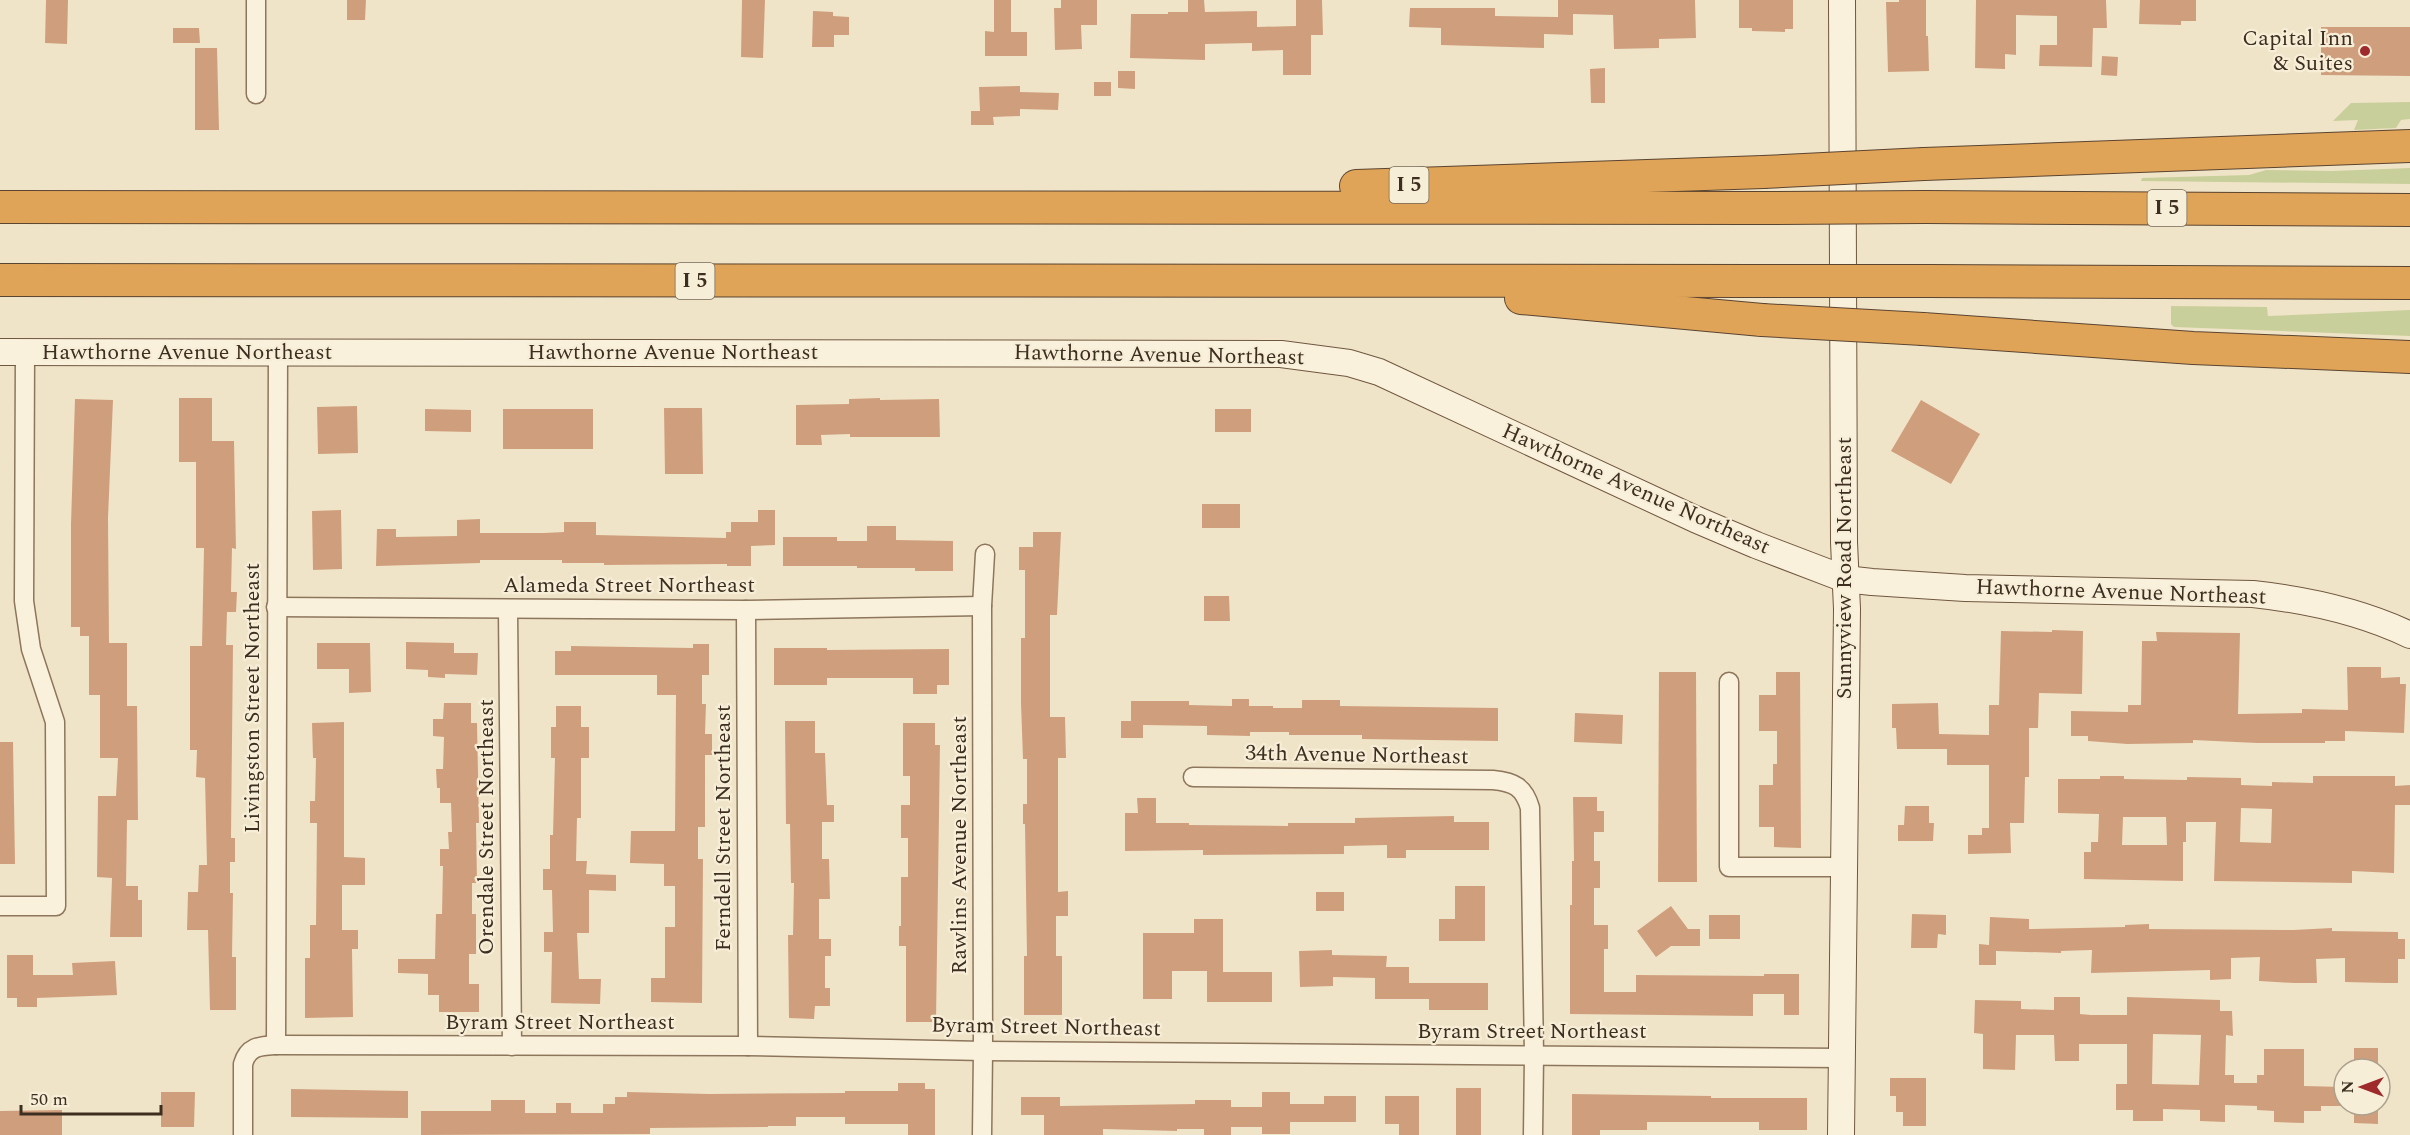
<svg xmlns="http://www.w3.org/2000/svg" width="2410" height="1135" viewBox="0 0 2410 1135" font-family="Spectral,serif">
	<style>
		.green { fill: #c9cf9b }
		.building { fill: #cf9f7d; fill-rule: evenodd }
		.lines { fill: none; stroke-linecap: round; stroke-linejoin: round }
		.minor-casing { stroke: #8d765c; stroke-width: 21 }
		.secondary-casing { stroke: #6f573f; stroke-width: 28 }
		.motorway-casing { stroke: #5b4430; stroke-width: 34 }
		.minor { stroke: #faf1dc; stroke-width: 18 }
		.secondary { stroke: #faf1dc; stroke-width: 26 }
		.motorway { stroke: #e0a458; stroke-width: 32 }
		.motorway-bridge-casing { stroke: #5b4430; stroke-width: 34; stroke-linecap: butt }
		.motorway-bridge { stroke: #e0a458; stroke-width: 32 }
		.poi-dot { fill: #9e2a2b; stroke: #f7eed8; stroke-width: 2 }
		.labels { text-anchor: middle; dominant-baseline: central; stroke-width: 4.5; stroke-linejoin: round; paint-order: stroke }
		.shield { fill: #f7eed8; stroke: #756857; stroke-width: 1.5 }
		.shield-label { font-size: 21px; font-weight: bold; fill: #3d2e20 }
		.poi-label { font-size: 22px; fill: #3d2e20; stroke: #f7eed8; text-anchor: end }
		.street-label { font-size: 22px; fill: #3d2e20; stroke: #f7eed8 }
	</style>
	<rect width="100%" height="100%" fill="#f0e4c8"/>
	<g class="green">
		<path d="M2410,102V119L2401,120L2396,128L2354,130L2358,120L2333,121L2351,103Z"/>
		<path d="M2410,168V184L2141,181L2142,178L2249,175L2266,170L2332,171Z"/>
		<path d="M2171,306L2267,307L2268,316L2410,310V336L2174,327L2171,324Z"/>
	</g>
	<g class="building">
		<path d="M46,0H68L67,44L45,43Z"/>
		<path d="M347,0H366L365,20H347Z"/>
		<path d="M742,0H765L763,58L741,57Z"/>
		<path d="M994,0H1011V32H1027V56H985V31L994,32Z"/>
		<path d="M1061,0H1097V25H1081L1082,49L1055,50L1054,8H1061Z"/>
		<path d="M1188,0H1204L1205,12L1257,11V27L1296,26V0H1322L1323,35H1311V75H1283V50L1252,51V43L1205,44V60L1130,58L1131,14H1168V12H1188Z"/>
		<path d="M1558,0H1695L1696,38L1659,39V48L1614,49L1613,15L1573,14V35L1544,34V48L1441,45V28L1409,27L1410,8H1495V16L1558,17Z"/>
		<path d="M1739,0H1793V29H1785V32L1752,31V28H1739Z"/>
		<path d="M1899,0H1926V36H1928L1929,71L1888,72L1886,2H1899Z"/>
		<path d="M1976,0H2106L2107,28H2093L2092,67L2039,66L2040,45H2057V16L2016,15V55L2005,54V69L1975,68Z"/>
		<path d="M2140,0H2196V21H2181V25L2139,24Z"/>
		<path d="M813,11L833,12V16L849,17V35H834V47H812Z"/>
		<path d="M2321,27H2410V76L2321,75Z"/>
		<path d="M173,28H199L200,43H173Z"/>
		<path d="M195,48H217L219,130H195Z"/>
		<path d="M2102,56L2118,57L2117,76L2101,75Z"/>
		<path d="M1605,68V103H1591L1590,69Z"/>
		<path d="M1118,71H1135V89L1118,88Z"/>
		<rect x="1094" y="82" width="17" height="14"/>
		<path d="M1020,86V92L1059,93L1058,110L1020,109V116L993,117L994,125H971V111H980L979,87Z"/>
		<path d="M179,398H212V441H234L236,549L232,548L231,592H237L236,612H227L226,645H233L231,838H235V862H230V893H233L232,957H236V1010H210L208,930H187L188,892H198L199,865H207L205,778L196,777L197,750H190V646H202L204,548H196V462H179Z"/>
		<path d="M880,398V400L939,399L940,437H850V434L821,435L822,445H796V405L849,404V399Z"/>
		<path d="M75,399L113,400L108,518L109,643H127V706H137L138,820H127L126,886H138V900H142V937H110L112,878L97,877L98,796H116L118,758H100V695H89V636H80V627H71V524Z"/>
		<path d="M1921,400L1980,434L1951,484L1891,451Z"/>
		<path d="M357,406L358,453L318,454L317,407Z"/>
		<path d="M664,408H702L703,474H665Z"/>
		<path d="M425,409L471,410V432L425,431Z"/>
		<rect x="503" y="409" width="90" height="40"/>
		<rect x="1215" y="409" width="36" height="23"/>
		<rect x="1202" y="504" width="38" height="24"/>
		<path d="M341,510L342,569L313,570L312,511Z"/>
		<path d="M758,510H775V545L751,546V566H727V564L604,565V563H562V560H480V563L376,566L377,529H396V537L457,536V520L480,519V533H544L564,532V522H596V535L726,538V532H731V522H758Z"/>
		<path d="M867,526H896V540L953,541V571H915V568H857V566H783V537H837V541H867Z"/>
		<path d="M1033,532H1061L1057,615H1050V717H1065L1066,758H1058V892L1068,891V916H1056V956H1062V1015H1024V956H1027L1025,824H1023V804H1027V759H1023L1021,703V638H1025V570H1019V547H1033Z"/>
		<path d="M1204,596H1229L1230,621H1204Z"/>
		<path d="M2052,630L2083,631L2082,694L2039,693L2038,728H2029V777H2025L2024,823H2010L2011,853L1968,854V835H1982V828H1989V765H1947V749H1897L1896,728H1892V704L1938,703L1939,734L1989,735V705H1999L2001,631L2052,632Z"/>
		<path d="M2156,632L2240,633L2238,714L2302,713V709L2348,710L2347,667H2381V678L2400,677V684H2406L2404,733L2345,731V741H2325V743H2257L2193,740V743L2127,744L2088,741V736H2071V711L2128,712V705H2141L2142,641H2157Z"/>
		<path d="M406,642L454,643V653H478L477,675L445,674V678L428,677V670L406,669Z"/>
		<path d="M317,643H370L371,692L349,693V669H317Z"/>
		<path d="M693,644H709V675H702V704H706L705,734H712V755H705V827H698V859H703L702,1003L651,1002V978H665V927H675V886H664V864L630,863L631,831H675L676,695H657V675H555V651H571V646L693,648Z"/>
		<path d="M774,648H827V650L949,649V685H937V694H913V678H827V685H774Z"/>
		<path d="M1659,672H1696L1697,882H1658Z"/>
		<path d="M1776,672H1800L1801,848L1774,847V827H1759V785H1773V764H1777V731H1759V695H1776Z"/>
		<path d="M1232,699H1249V706H1273V708H1302V700H1340V706L1498,708V741L1362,739V735H1289V732H1250V736L1207,735V726L1143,725V738H1121V721H1131V701H1189V705L1232,706Z"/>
		<path d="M444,703H471V723H477L479,823H476L477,883H472V914H476V954H469V984H479V1012H439V995H428V974L398,973V959H435L436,914H442L443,866H440V849H449L448,832H452L451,803H440V788H437L436,769H443L444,737L433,736V719H443Z"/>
		<path d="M556,706H581V727H589V758H581V818H577L576,861H587L586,874L616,875V891L589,890V933H577L579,979H601L600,1004L551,1003L552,952H544V932H553L552,890H543V869H550V835H553L555,758H551V727H556Z"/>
		<path d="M1575,713L1623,715L1622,744L1574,742Z"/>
		<path d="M785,721H815V753H825L827,805H834V822H822V859H829L830,899H819V939H831V956H825V988H830V1006H815L814,1019L789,1018L788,935H793L794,883H791L790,824H786Z"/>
		<path d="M344,722V857L365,858V885H342V930H358V949H352L353,1017L305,1018V958H310V925H316L317,823H310V801H315L316,758H313L312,723Z"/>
		<path d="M903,723H935V745H940L936,1022H906V946H899V926H901V877H908V838H901V805H910V776H903Z"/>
		<path d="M0,742H13L15,864H0Z"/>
		<path d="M2100,776H2124V779L2187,780V777L2241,778V785L2272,786V782L2313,783V776H2395V786L2410,785V805H2395L2394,873L2352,871V883L2214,881L2216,822H2186V842H2183V881L2084,879V852H2091V842H2098L2099,814L2058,813V779H2100ZM2241,808L2272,809L2271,843L2240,842ZM2123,817H2166L2167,845H2122Z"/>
		<path d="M1573,797H1597V811H1604V832H1594V861H1600V888H1594V925H1608V949H1604V992H1636V975L1764,976V974H1799V1015H1784V994H1753V1016L1570,1014V905H1572V861H1574Z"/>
		<path d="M1137,798H1156V823H1189V825L1288,826V823H1355V818L1454,816V822H1489V850H1406V858H1387V845L1344,846V854L1203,855V850L1125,851V813H1138Z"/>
		<path d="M1905,806H1929V823H1934L1933,841H1898V825H1904Z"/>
		<path d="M1455,886H1485V941H1439V919H1455Z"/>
		<rect x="1316" y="892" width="28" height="19"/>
		<path d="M1671,906L1688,929H1700V946H1671L1656,957L1637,931Z"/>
		<path d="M1912,914L1946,915V935L1938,934L1937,948H1911Z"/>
		<rect x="1709" y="915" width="31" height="24"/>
		<path d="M1990,917L2029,919V929L2125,927V925L2149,924V929L2293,930L2332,928V931L2398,932V939H2405V959H2398V983H2386L2345,982V958L2316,959L2317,983H2294L2259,981L2260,957L2231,958V979L2210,980V970L2091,973L2092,950L2061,951V953L1996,951V965H1979V944L1989,945Z"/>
		<path d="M1194,919H1223V972H1272V1002H1207V971H1172V999H1143V933H1194Z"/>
		<path d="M1332,950V955L1387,956L1386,967H1409V983H1488V1010H1429V999H1375V978L1333,977V986L1300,987L1299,951Z"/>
		<path d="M7,955H33V975H73L72,963L115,961L117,995L37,998V1007H17V998H7Z"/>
		<path d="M2054,997H2080V1014L2091,1015H2127V997L2220,1000V1011H2232L2233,1036L2226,1035L2225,1075H2234V1083H2257V1075H2264V1049H2304V1086L2344,1087V1106H2321V1111H2304V1123L2274,1122V1111L2257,1110V1106L2225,1105V1122L2200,1121V1110L2163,1109V1121H2133V1110H2116V1084H2127V1044H2079V1061H2055L2054,1035H2016L2015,1070L1983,1069V1034L1974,1033L1975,1000L2021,1001V1009L2054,1010ZM2153,1034L2201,1035L2199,1085L2152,1084Z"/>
		<rect x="2354" y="1048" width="24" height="21"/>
		<path d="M1890,1078H1926V1126H1903V1112H1896V1096H1890Z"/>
		<path d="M898,1083H925V1089H935V1135H908V1124H845V1117H796V1126H768V1127L650,1128V1134L421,1135V1111H491V1100H525V1113H556V1103H571V1113H603V1104H615V1097H627V1092L709,1094L845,1093V1091H898Z"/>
		<rect x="1456" y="1088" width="25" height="47"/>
		<path d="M291,1089L408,1091V1118L291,1117Z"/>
		<path d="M161,1092H195L194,1127H161Z"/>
		<path d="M1262,1092H1290V1104H1324V1096H1356V1122H1290V1134H1262V1127H1231V1135H1204V1129H1177V1131L1103,1129V1135H1044V1115H1021V1097H1060V1106L1195,1104V1100H1231V1107H1262Z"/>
		<path d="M1572,1094L1711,1096V1098H1807V1130H1759V1122H1647V1130H1600V1135H1572Z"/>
		<path d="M1385,1096H1419V1135H1399V1124H1385Z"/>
		<path d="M2354,1105H2378V1124L2354,1123Z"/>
		<path d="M62,1110V1135H0V1111Z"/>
	</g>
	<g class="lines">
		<g class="minor-casing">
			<g id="minor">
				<path d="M256,0V94"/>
				<path d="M276,607L746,610L982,606"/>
				<path d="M508,609L512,1046"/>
				<path d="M746,610L748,1046"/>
				<path d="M1729,682V867H1842"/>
				<path d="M1193,777L1493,780C1514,782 1524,787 1530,808L1534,1055L1533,1135"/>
				<path d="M0,906H56L55,722L31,649L24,601L25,352"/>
				<path d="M276,1045L278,352"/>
				<path d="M243,1135V1064C248,1046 260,1046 276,1045L748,1046L983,1051L1841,1058"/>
				<path d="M982,1135L983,1051L982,606L985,554"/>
			</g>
		</g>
		<g class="secondary-casing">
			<g id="secondary">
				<path d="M0,352L1281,354L1349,363L1379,372L1695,519L1756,545L1845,579L1872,582L1965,588L2253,594C2308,600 2360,611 2410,635"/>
				<path d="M1841,1135L1847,609L1844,542L1842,0"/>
			</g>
		</g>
		<g class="motorway-casing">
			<g id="motorway">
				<path d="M1924,164L2410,146"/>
				<path d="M1356,186L1763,172"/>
				<path d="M0,207L1764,208"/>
				<path d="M1925,207L2410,210"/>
				<path d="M0,280L1764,281"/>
				<path d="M1927,281L2410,283"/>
				<path d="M1521,298L1762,320"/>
				<path d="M1923,329L2193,348L2410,357"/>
			</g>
		</g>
		<use href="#minor" class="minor"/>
		<use href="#secondary" class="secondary"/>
		<use href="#motorway" class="motorway"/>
		<g class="motorway-bridge-casing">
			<g id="motorway-bridge">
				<path d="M1763,172L1924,164"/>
				<path d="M1764,208L1925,207"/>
				<path d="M1764,281H1927"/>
				<path d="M1762,320L1923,329"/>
			</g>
		</g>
		<use href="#motorway-bridge" class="motorway-bridge"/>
	</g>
	<circle class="poi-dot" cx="2365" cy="51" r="6"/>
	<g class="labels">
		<g class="shield">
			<rect x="1389.5" y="167" width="39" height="36" rx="4.5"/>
			<rect x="2147.5" y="190" width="39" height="36" rx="4.5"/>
			<rect x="675.5" y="263" width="39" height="36" rx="4.5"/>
		</g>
		<g class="shield-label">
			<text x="1409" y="185">I 5</text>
			<text x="2167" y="208">I 5</text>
			<text x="695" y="281">I 5</text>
		</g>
		<g class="poi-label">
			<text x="2353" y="38">Capital Inn<tspan x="2353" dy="25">&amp; Suites</tspan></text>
		</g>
		<g class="street-label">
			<text x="187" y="352">Hawthorne Avenue Northeast</text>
			<text x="673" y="352">Hawthorne Avenue Northeast</text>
			<text transform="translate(1159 355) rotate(1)">Hawthorne Avenue Northeast</text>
			<text transform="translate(1636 489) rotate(24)">Hawthorne Avenue Northeast</text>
			<text transform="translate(1844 568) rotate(-90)">Sunnyview Road Northeast</text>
			<text x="629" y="585">Alameda Street Northeast</text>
			<text transform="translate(2121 592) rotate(2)">Hawthorne Avenue Northeast</text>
			<text transform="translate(252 698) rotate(-90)">Livingston Street Northeast</text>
			<text transform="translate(1357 755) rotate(1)">34th Avenue Northeast</text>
			<text transform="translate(486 827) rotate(-90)">Orendale Street Northeast</text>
			<text transform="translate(723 828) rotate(-90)">Ferndell Street Northeast</text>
			<text transform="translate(959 845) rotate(-90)">Rawlins Avenue Northeast</text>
			<text x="560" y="1022">Byram Street Northeast</text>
			<text transform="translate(1046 1027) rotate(1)">Byram Street Northeast</text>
			<text x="1532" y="1031">Byram Street Northeast</text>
		</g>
	</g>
	<g transform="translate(2362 1087) rotate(270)"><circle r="28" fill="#f7eed8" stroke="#ada18e" stroke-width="1.5"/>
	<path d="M0-4.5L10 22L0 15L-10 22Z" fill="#9e2a2b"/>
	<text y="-9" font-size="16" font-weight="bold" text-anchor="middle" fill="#3d2e20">N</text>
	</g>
	<path d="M21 1105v9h140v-9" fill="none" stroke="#3d2e20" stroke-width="3"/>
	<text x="30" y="1105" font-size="18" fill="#3d2e20" stroke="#f7eed8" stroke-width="4.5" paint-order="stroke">50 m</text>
</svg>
